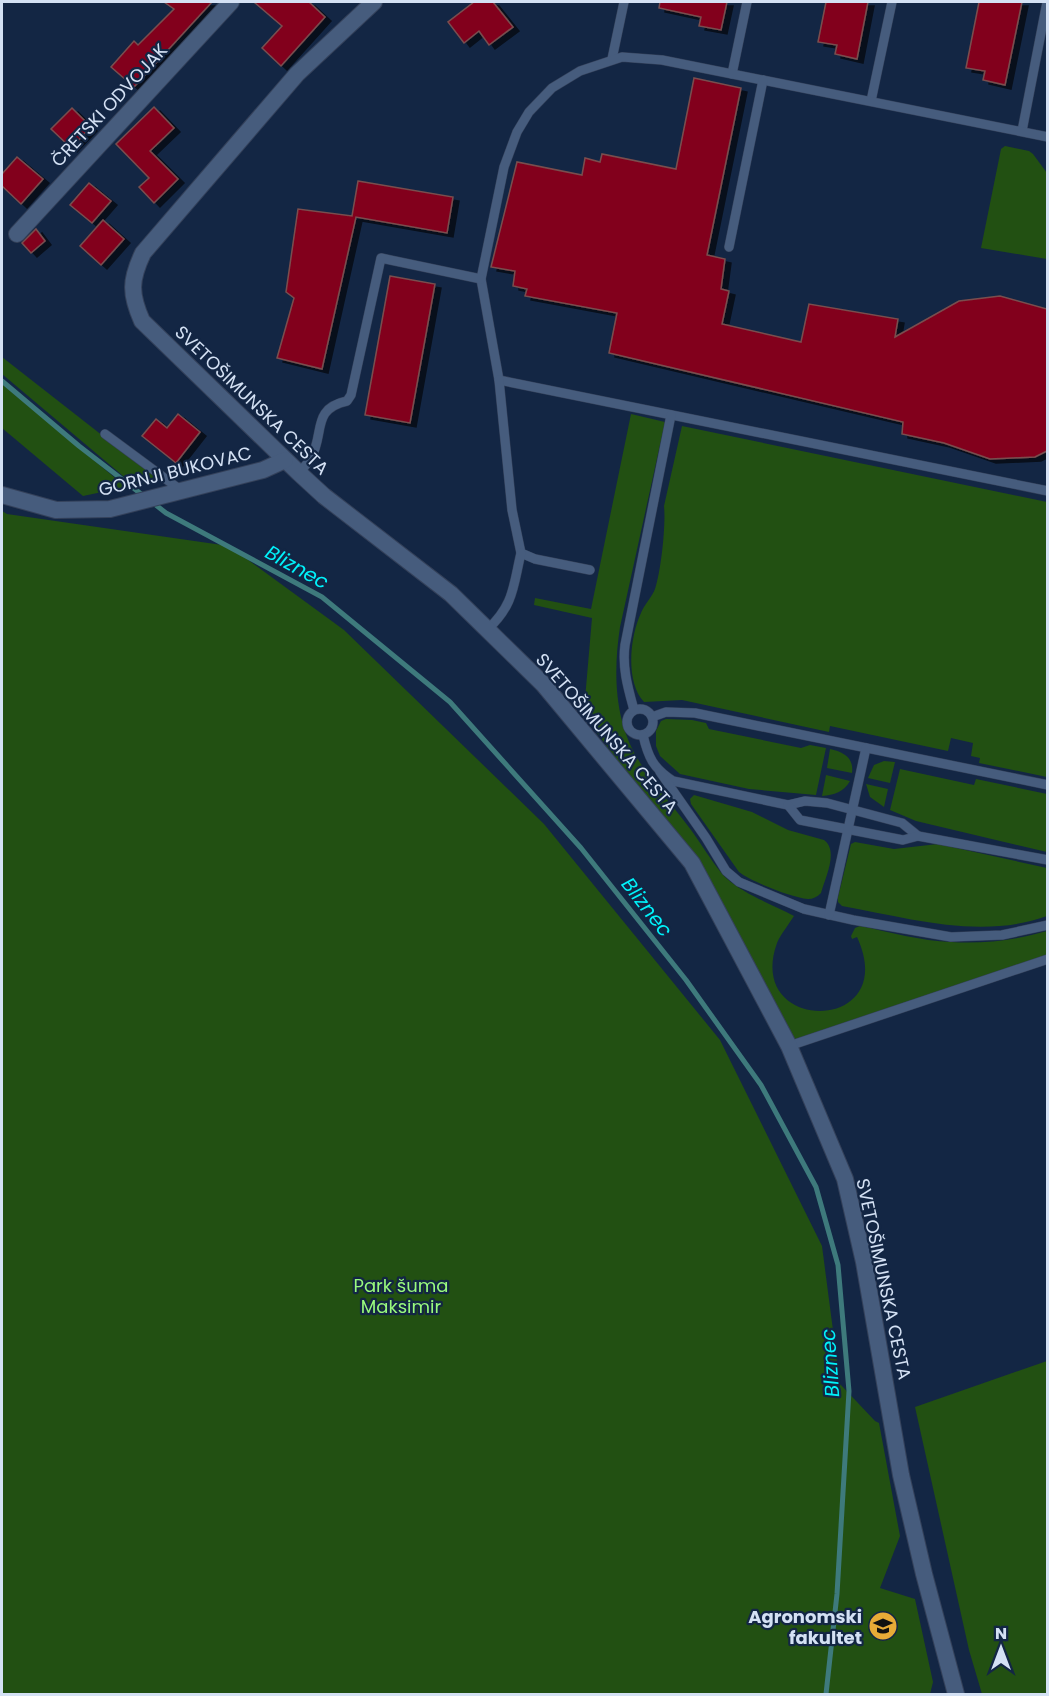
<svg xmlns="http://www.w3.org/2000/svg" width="1049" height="1696" viewBox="0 0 1049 1696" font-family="Poppins,sans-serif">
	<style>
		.green { fill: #225012 }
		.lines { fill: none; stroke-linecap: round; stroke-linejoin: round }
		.stream { stroke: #3e7a7c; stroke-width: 5 }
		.building { fill: #82001f; stroke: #7a4e4e; stroke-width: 1.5; filter: url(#shadow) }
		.service-casing { stroke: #34415a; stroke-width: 10 }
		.minor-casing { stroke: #34415a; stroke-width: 18 }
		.tertiary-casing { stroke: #34415a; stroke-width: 18 }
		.service { stroke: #465c7d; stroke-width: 9 }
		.minor { stroke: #465c7d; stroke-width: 16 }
		.tertiary { stroke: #465c7d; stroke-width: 16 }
		.labels { text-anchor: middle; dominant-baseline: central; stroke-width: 4.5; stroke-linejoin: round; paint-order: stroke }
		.street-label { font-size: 18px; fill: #d4e1f4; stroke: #132644 }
		.park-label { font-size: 18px; fill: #99fa7d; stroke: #132644 }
		.poi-label { font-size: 18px; font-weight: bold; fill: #d4e1f4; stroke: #132644; text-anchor: end }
		.water-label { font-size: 20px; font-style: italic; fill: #00f2fa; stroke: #132644 }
	</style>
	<defs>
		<filter id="shadow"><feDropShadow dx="6" dy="4" stdDeviation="0" flood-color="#0009"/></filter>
	</defs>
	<rect width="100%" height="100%" fill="#132644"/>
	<g class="green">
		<path d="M1005,146L1029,151L1033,154L1047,173V259L981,248L1001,149Z"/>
		<path d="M2,357L158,479L135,486L2,374Z"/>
		<path d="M2,384L126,487L83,496L2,428Z"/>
		<path d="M631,414L665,422L620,627C613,673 614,724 641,764C655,786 673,806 688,826C699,840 715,867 726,878C745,895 772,904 794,916C789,924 781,934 777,943C744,1035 902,1034 857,937L852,939L851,936L855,928L860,926C890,932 921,941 951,942C984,944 1016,940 1047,931V955L797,1041L793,1040L665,824L588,721L585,699L592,618L534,605L535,598L591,609Z"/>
		<path d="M682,426L1047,502V777L979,763L980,758L971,756L973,743L951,738L948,751L830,726L829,732L682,700L644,702C625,682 630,636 641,613C644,605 652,597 655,589C661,571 666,525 664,506Z"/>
		<path d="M2,511L7,514L229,546L344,630L544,824L720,1040L822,1246L840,1384L875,1421L879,1423L900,1536L880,1588L915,1599L933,1682L930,1694H2Z"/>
		<path d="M666,719L692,720L706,723L709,729L801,748L810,745L826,748L816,795L749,789L680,774L660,756L656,746V731L661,721Z"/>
		<path d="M830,749C844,752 854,758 852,773L827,768Z"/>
		<path d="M884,761L895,762L890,783L868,778L874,765Z"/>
		<path d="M900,769L974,785L976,779L1047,794V852L916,821L890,810Z"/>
		<path d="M826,775L850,781C844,792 834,795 822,796Z"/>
		<path d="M866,784L888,789L884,807L870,797Z"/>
		<path d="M694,795L752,812L788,830L824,840C839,851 825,878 821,893C817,897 813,899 808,899C791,897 752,882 739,872L691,804L690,799Z"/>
		<path d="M855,842L894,849L938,844L1047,868V916C981,940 909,918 842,906L838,902V897L851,844Z"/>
		<path d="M1047,1361V1694H982L969,1650L915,1407Z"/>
	</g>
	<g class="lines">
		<g class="stream">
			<path d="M2,381L79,446L145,497"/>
			<path d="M152,502L166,513L322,597L450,702L581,848L686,980L761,1085L816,1187L838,1265L849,1391L837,1594L826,1694"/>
		</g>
	</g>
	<g class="building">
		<path d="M164,2H212L134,87L111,67L134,41L138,45L174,9Z"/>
		<path d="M254,2H309L325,17L281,66L262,48L282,26Z"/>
		<path d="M474,2H493L513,27L489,45L479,31L464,43L448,22Z"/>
		<path d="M660,2H727L721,30L699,26L701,17L659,8Z"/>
		<path d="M826,2H868L857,59L835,54L837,45L818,42Z"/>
		<path d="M979,2H1022L1005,85L983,80L985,71L966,68Z"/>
		<path d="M694,78L741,88L707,255L725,259L721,289L729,291L722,324L801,342L809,304L898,319L895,337L959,301L1000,296L1047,309V451L1035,457L990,459L944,443L902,434L903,422L609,353L617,313L525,296L527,289L513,286L515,271L491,267L517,162L582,175L585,158L600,162L602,154L676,169Z"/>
		<path d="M154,107L174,128L150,151L178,179L154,203L139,187L149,178L116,144Z"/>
		<path d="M72,108L91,127L71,148L51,129Z"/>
		<path d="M17,157L43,179L21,204L2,186V174Z"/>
		<path d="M358,181L453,197L447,233L356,217L322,369L277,358L294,298L286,292L298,209L352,216Z"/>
		<path d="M89,183L111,201L92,223L70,205Z"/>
		<path d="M103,220L124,239L101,265L80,246Z"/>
		<path d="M36,229L45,241L31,253L22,243Z"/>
		<path d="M390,276L435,284L410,423L365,415Z"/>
		<path d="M178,414L200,432L176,463L142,436L156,419L167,428Z"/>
	</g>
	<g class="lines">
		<g class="service-casing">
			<g id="service">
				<path d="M612,59L624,2"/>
				<path d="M732,74L747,2"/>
				<path d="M871,101L892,2"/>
				<path d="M1022,131L1047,2"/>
				<path d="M1048,137L662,60L622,57L580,71L552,88L529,112L517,132L504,167L481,279L499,380L1048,491"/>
				<path d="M729,247L763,80"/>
				<path d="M499,380L512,510L521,553L535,559L590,570"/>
				<path d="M105,434L182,491"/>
				<path d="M299,473C303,468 308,463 311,458C325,433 311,409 347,401L351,395L381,258L481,279"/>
				<path d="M487,630C514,605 513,587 521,553"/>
				<circle cx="640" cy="722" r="13"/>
				<path d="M634,710C628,688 622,668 625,645L671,415"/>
				<path d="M652,717L666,712L695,713L1048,785"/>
				<path d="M643,735C648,757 653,768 673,781L788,805L805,801L827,803L902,823L918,836"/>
				<path d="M660,772L706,838L726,871L739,882L804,909L853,920L951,937L1002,935L1048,925"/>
				<path d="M788,805L800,820L903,840L918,836L1048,860"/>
				<path d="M829,915L866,748"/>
				<path d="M789,1046L1048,959"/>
			</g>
		</g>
		<g class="minor-casing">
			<path id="minor" d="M17,234L231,2"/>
		</g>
		<g class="tertiary-casing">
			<g id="tertiary">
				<path d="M374,2L297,74L143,253C130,280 130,294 142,321L299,473L324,496L451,594L543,684L692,863L789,1046L845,1179L864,1262L901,1475L924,1574L956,1694"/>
				<path d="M2,495L56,510L110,509L263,470L285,460"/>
			</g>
		</g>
		<use href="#service" class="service"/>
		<use href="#minor" class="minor"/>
		<use href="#tertiary" class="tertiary"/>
	</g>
	<defs>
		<g id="university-disc" transform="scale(1.5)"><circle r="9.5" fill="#e8ab37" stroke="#132644"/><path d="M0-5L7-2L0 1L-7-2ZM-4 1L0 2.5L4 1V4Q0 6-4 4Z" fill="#111"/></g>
	</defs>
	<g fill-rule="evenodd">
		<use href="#university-disc" x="883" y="1626"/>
	</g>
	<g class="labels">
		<g class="street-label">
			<text transform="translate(109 105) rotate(-47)">ČRETSKI ODVOJAK</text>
			<text transform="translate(252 400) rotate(44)">SVETOŠIMUNSKA CESTA</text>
			<text transform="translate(175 471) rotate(-14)">GORNJI BUKOVAC</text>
			<text transform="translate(607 733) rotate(49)">SVETOŠIMUNSKA CESTA</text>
			<text transform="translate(884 1279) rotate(78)">SVETOŠIMUNSKA CESTA</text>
		</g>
		<g class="park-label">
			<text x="401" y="1285">Park šuma<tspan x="401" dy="21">Maksimir</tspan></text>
		</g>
		<g class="poi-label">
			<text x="862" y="1616">Agronomski<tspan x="862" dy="21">fakultet</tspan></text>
		</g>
		<g class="water-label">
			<text transform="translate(297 567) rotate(29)">Bliznec</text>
			<text transform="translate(647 907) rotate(52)">Bliznec</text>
			<text transform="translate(830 1363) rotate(-94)">Bliznec</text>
		</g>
	</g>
	<rect width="1049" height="1696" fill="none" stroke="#d4e1f4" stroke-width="6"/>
	<g transform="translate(1001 1648)" stroke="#132644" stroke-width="4.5" paint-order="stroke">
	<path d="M0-4.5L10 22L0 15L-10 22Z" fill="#d4e1f4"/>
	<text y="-9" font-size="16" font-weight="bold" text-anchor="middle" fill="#d4e1f4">N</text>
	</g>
</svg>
